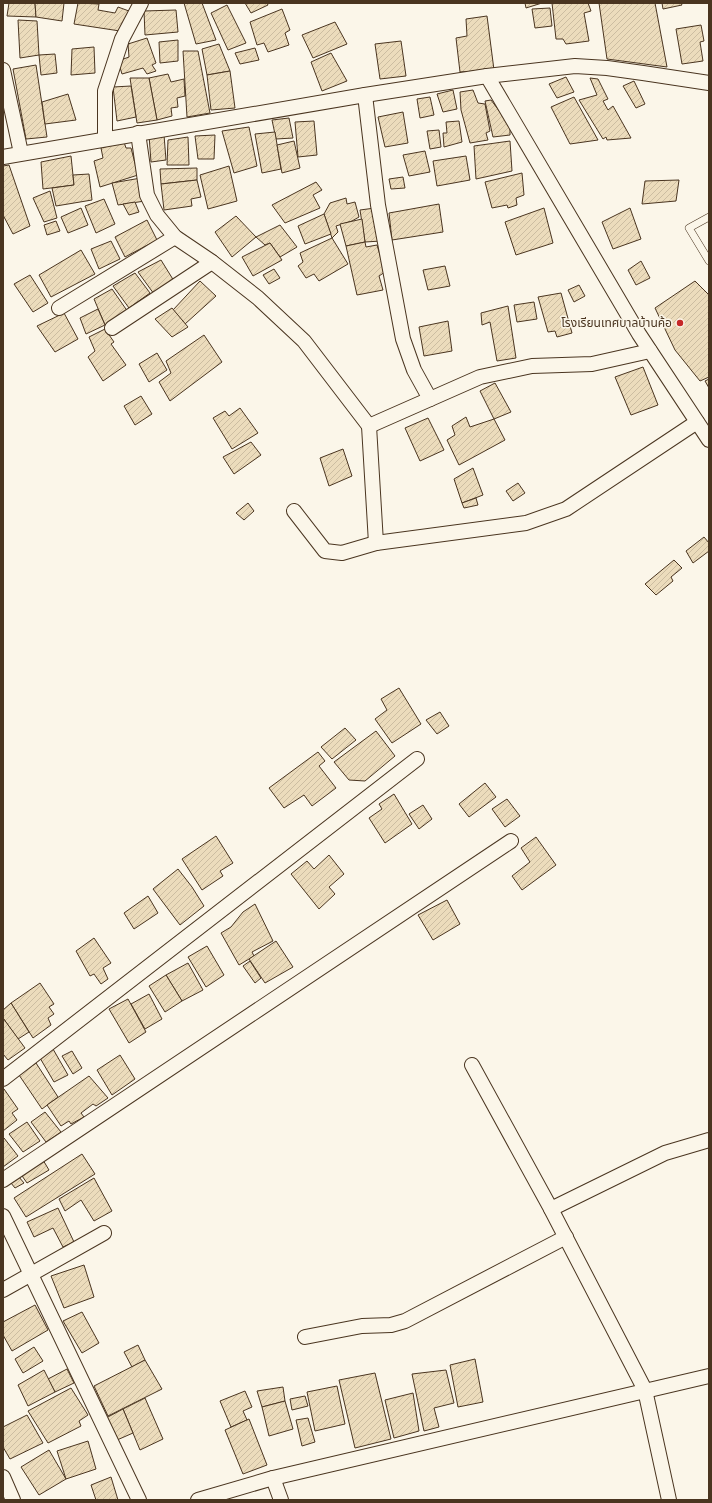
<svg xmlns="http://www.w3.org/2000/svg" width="712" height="1503" viewBox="0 0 712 1503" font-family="'Work Sans','Noto Sans Thai',sans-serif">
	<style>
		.building { fill: url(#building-hatch); stroke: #4a3520 }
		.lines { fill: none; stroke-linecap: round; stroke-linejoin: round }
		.service-casing { stroke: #4a3520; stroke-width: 8 }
		.minor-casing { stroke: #4a3520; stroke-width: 16 }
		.service { stroke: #fbf6e9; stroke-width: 7 }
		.minor { stroke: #fbf6e9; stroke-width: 14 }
		.poi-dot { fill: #c62828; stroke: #fbf6e9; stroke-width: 1.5 }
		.labels { text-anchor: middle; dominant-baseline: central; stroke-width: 3; stroke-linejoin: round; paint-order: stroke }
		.poi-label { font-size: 12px; fill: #4a3520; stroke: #fbf6e9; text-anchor: end }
	</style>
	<defs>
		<pattern id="building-hatch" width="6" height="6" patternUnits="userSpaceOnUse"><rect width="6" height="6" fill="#ecdcbc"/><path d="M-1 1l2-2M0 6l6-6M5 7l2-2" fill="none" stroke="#ccbda1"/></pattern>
	</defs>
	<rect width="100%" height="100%" fill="#fbf6e9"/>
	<g class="building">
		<path d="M9,3H35L36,17L7,16Z"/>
		<path d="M35,3H64L62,21L36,17Z"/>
		<path d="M78,3L99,4L98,10L115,13L118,7L129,11L120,31L74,24Z"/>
		<path d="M184,3H202L216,40L196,44Z"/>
		<path d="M245,3H267L268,5L251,13Z"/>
		<path d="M525,3H542L526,8Z"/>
		<path d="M552,3H588L591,11L584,13L589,41L566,44L563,39H556Z"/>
		<path d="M599,3H655L667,67L607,59Z"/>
		<path d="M662,3H681L682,5L663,9Z"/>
		<path d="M227,5L246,43L228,50L211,13Z"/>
		<path d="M550,8L552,26L535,28L532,9Z"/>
		<path d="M282,9L290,30L285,33L289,45L268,52L264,43L257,45L250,22Z"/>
		<path d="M176,10L178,32L145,35L144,11Z"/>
		<path d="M487,16L494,70L460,72L456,38L467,36L466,19Z"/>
		<path d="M18,20L37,21L39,55L20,58Z"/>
		<path d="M335,22L347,44L313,58L302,35Z"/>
		<path d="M701,25L704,41L700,42L703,61L682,64L676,29Z"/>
		<path d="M147,38L156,63L152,65L156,71L147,74L143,68L122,74L118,61L129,57L128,44Z"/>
		<path d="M178,40V61L160,63L159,42Z"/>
		<path d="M401,41L406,76L380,79L375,44Z"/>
		<path d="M219,44L230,71L207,75L202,49Z"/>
		<path d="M94,47L95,73L71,75L72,49Z"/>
		<path d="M255,48L259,60L240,64L235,53Z"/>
		<path d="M183,51H198L210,113L187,117Z"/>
		<path d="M331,53L347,81L322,91L311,62Z"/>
		<path d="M55,54L57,73L41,75L39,55Z"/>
		<path d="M36,65L47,137L26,139L13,69Z"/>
		<path d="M230,71L235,108L211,110L207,75Z"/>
		<path d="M168,74L171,82L184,79L185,96L177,98L178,107L171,108L172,116L157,120L149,78Z"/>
		<path d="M566,77L574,92L557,98L549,84Z"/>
		<path d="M130,78H149L157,120L137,123Z"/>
		<path d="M590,78L598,79L608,99L603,101L608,110L613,106L631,138L607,140L606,137L603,139L579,100L597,95Z"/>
		<path d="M634,81L645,104L636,108L623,86Z"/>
		<path d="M131,86L136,117L117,121L113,87Z"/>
		<path d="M453,90L457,109L443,112L437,94Z"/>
		<path d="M473,90L478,103L485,104L490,131L486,133L488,140L470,143L461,110L460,92Z"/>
		<path d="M68,94L76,120L45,124L42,102Z"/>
		<path d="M430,97L434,115L420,118L417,99Z"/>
		<path d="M574,97L598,140L570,144L551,107Z"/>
		<path d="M491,100L510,125V135L493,137L485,101Z"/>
		<path d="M403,112L408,143L385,147L378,117Z"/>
		<path d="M289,118L293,138L276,139L272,120Z"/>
		<path d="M314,121L317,155L298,157L295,122Z"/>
		<path d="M459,121L462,142L444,147L443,133H447L446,122Z"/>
		<path d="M249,127L257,166L234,173L222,131Z"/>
		<path d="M439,130L441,147L430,149L427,131Z"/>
		<path d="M275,132L281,169L262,173L255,134Z"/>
		<path d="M149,135H164L166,160L151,162Z"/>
		<path d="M215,135L214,159H198L195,136Z"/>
		<path d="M188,137L189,165H167L168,140Z"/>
		<path d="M294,141L300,168L282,173L277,145Z"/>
		<path d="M510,141L512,171L476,179L474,146Z"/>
		<path d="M124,142L126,148H131L138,175L100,187L94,161L103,158L101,148Z"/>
		<path d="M425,151L430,172L409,176L403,155Z"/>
		<path d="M71,156L74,185L43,189L41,162Z"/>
		<path d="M466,156L470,180L437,186L433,161Z"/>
		<path d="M9,165L30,226L13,234L3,215V166Z"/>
		<path d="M229,166L237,201L208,209L200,175Z"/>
		<path d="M197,168V180L161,184L160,169Z"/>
		<path d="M522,173L524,195L516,198L517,205L508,208L507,205L492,208L485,182Z"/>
		<path d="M89,174L92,200L56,206L52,188L74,185L73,175Z"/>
		<path d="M403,177L405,188L391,189L389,179Z"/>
		<path d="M141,178L145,201L118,205L112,183Z"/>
		<path d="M197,180L201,197L191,199L192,206L164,210L161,184Z"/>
		<path d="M679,180L676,201L642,204L645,181Z"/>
		<path d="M316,182L322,190L313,195L320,208L285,223L272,205Z"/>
		<path d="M50,191L57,218L44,222L33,198Z"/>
		<path d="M346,198L347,204L355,202L359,217L352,221L336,226L338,232L332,238L324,214L330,203Z"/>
		<path d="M104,199L115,224L96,233L85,206Z"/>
		<path d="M135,202L139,212L129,215L123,204Z"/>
		<path d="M439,204L443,232L392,240L389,213Z"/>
		<path d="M81,208L88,225L68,233L61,217Z"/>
		<path d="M375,208L381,241L365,242L360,210Z"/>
		<path d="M544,208L553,243L516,255L505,222Z"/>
		<path d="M630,208L641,239L613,249L602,222Z"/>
		<path d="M324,214L331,234L305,244L298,226Z"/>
		<path d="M236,216L256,237L232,257L215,232Z"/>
		<path d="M362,219L365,242L346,246L340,224Z"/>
		<path d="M147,220L157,240L125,257L115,237Z"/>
		<path d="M56,221L60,231L47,235L44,225Z"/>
		<path d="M280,225L297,247L280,257L270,243L265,245L256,237Z"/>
		<path d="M332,238L348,264L319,281L314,274L306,278L298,266L303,262L300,253Z"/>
		<path d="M111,241L120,259L99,269L91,249Z"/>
		<path d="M365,242L366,247L377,245L385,272L379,276L383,290L357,295L346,246Z"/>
		<path d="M270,243L282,260L253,276L242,257Z"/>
		<path d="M81,250L95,274L51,297L39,275Z"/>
		<path d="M161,260L174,281L154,294L138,272Z"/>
		<path d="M641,261L650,278L636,285L628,270Z"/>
		<path d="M445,266L450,286L428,290L423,270Z"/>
		<path d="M274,269L280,278L269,284L263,275Z"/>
		<path d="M135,273L150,293L129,308L113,286Z"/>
		<path d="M30,275L48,303L33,312L14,284Z"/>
		<path d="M200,281L216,296L185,324L173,310Z"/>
		<path d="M695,281L709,295V377L700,381L675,350L655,308Z"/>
		<path d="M579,285L585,296L574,302L568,290Z"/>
		<path d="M112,289L128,312L105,325L94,299Z"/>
		<path d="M561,293L572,333L557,337L555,331L548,332L538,297Z"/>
		<path d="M534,302L537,319L517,322L514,305Z"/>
		<path d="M508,306L516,358L497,361L490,322L482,325L481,313Z"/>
		<path d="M172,308L188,327L172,337L155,319Z"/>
		<path d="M98,309L105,325L86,334L80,318Z"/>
		<path d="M64,313L78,339L55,352L37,326Z"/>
		<path d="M448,321L452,351L424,356L419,327Z"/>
		<path d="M105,329L114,342L111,344L126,365L103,381L88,357L95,351L89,337Z"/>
		<path d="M204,335L222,362L170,401L159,382L171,373L166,361Z"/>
		<path d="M157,353L167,370L149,382L139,364Z"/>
		<path d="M643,367L658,405L631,415L615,377Z"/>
		<path d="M709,379V388L705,381Z"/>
		<path d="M495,383L511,412L494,419L480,391Z"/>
		<path d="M141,396L152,414L135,425L124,406Z"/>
		<path d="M240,408L258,433L232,449L213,418L225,411L229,416Z"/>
		<path d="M466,417L470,427L494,419L505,440L459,465L447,440L455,435L452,426Z"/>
		<path d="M428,418L444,450L420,461L405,428Z"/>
		<path d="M251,442L261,455L234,474L223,457Z"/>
		<path d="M343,449L352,476L329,486L320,458Z"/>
		<path d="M473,468L483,495L462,503L454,479Z"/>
		<path d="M518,483L525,493L513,501L506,491Z"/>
		<path d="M476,498L478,505L464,508L462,503Z"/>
		<path d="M248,503L254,511L244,520L236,513Z"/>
		<path d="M704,537L709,543V551L693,563L686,551Z"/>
		<path d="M674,560L682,568L671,577L673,581L656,595L645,584Z"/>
		<path d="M399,688L421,724L392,743L375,719L387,710L381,699Z"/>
		<path d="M440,712L449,726L437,734L426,720Z"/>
		<path d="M345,728L356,740L332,759L321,747Z"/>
		<path d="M376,731L395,756L365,781L349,780L334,762Z"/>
		<path d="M318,752L325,761L319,766L336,788L312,806L304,795L284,808L269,788Z"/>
		<path d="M485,783L496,797L469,817L459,804Z"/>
		<path d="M394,794L412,824L385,843L369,818L382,809L379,804Z"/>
		<path d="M507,799L520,816L505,827L492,809Z"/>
		<path d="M423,805L432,819L419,829L409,814Z"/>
		<path d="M216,836L233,863L220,871L223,876L202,890L182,859Z"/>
		<path d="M536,837L556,865L522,890L512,876L530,862L521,848Z"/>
		<path d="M329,855L344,874L329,887L335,894L319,909L291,874L307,861L314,869Z"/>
		<path d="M178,869L192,887L204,906L180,925L153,889Z"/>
		<path d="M148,896L158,913L134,929L124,913Z"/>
		<path d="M447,900L460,924L433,940L418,915Z"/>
		<path d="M255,904L273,941L252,952L254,956L239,965L221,933L231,927L243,912Z"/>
		<path d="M94,938L111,963L103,968L108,979L101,984L94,974L90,976L76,951Z"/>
		<path d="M276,941L293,967L265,983L249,959Z"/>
		<path d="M207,946L224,975L206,987L188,957Z"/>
		<path d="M250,961L261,978L255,983L243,966Z"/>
		<path d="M188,963L203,990L182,1001L166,975Z"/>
		<path d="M166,975L182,1001L165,1012L149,986Z"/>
		<path d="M40,983L54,1004L49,1007L54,1014L48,1018L51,1025L33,1038L11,1003Z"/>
		<path d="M149,994L162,1019L145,1029L131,1004Z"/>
		<path d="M128,999L146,1032L129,1043L109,1009Z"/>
		<path d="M11,1003L29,1032L18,1039L3,1018V1010Z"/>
		<path d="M3,1018L25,1048L8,1060L3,1054Z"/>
		<path d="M53,1049L68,1075L54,1082L40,1058Z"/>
		<path d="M72,1051L82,1068L73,1074L62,1056Z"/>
		<path d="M120,1055L135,1079L112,1095L97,1070Z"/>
		<path d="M36,1063L58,1097L42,1109L19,1075Z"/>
		<path d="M89,1076L108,1098L96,1106L93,1104L81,1113L84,1117L71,1124L69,1121L61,1126L47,1105Z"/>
		<path d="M3,1089H4L18,1109L12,1113L17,1120L3,1131Z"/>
		<path d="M45,1112L61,1132L46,1142L31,1122Z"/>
		<path d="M27,1122L40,1141L23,1152L9,1134Z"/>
		<path d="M4,1138L18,1156L3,1167V1139Z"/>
		<path d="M82,1154L95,1174L26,1217L14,1198Z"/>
		<path d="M43,1160L49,1170L27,1183L20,1173Z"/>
		<path d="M19,1177L24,1183L15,1188L11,1183Z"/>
		<path d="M94,1178L112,1211L94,1221L81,1200L65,1211L59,1199Z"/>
		<path d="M58,1208L74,1242L63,1247L53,1228L34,1237L27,1222Z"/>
		<path d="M84,1265L94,1297L64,1308L51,1276Z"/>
		<path d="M35,1305L48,1330L12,1351L3,1335V1322Z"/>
		<path d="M82,1312L99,1343L82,1353L63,1321Z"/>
		<path d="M138,1345L145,1360L132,1367L124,1352Z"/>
		<path d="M34,1347L43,1361L23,1373L15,1359Z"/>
		<path d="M475,1359L483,1402L458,1407L450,1365Z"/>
		<path d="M145,1360L162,1389L108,1416L94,1386Z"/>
		<path d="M67,1369L74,1383L55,1392L48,1379Z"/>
		<path d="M44,1370L55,1392L28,1406L18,1385Z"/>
		<path d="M446,1370L454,1403L434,1408L439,1427L424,1431L412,1374Z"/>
		<path d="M375,1373L391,1439L355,1448L339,1380Z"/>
		<path d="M337,1386L345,1424L315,1431L307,1392Z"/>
		<path d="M283,1387L285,1401L262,1407L257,1391Z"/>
		<path d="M71,1388L88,1415L79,1421L81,1426L48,1443L28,1411Z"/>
		<path d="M245,1391L252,1407L243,1411L247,1420L231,1427L220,1401Z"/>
		<path d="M413,1393L419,1431L394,1438L385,1400Z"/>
		<path d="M305,1396L308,1406L292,1410L290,1399Z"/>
		<path d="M145,1398L163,1439L140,1450L123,1409Z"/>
		<path d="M285,1401L293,1429L269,1436L262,1407Z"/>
		<path d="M123,1409L133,1433L117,1440L106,1418Z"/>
		<path d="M27,1415L43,1443L10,1459L3,1447V1427Z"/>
		<path d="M308,1418L315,1442L302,1446L296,1420Z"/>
		<path d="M249,1419L267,1465L243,1474L225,1430Z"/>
		<path d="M88,1441L96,1469L66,1479L57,1451Z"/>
		<path d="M49,1450L66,1479L39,1495L21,1467Z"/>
		<path d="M111,1477L118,1500H96L91,1485Z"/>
	</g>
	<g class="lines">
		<g class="service-casing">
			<path id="service" d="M709,217L689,228L709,261"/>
		</g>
		<g class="minor-casing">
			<g id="minor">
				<path d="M3,70L21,153"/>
				<path d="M487,76L639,334L709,440"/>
				<path d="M365,95L378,205L403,339L414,370L430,399"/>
				<path d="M138,133L147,195L157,215L175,237L212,262L258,298L304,341L369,426L480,377L532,366L592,364L650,351"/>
				<path d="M105,139V91L122,39L141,3"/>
				<path d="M3,157L365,95L487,76L575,66L607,68L643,73L709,83"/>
				<path d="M59,308L175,237"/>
				<path d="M112,328L212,262"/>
				<path d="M369,426L376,543"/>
				<path d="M294,511L325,551L342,553L376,543L526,523L566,509L697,422"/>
				<path d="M472,1065L551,1209L645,1390L669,1500"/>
				<path d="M3,1079L417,759"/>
				<path d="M3,1180L511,841"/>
				<path d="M551,1209L665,1153L709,1140"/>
				<path d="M3,1216L139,1500"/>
				<path d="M3,1290L104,1233"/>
				<path d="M305,1337L362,1326L391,1325L405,1321L566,1237"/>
				<path d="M3,1477L13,1500"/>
				<path d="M273,1478L281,1500"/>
				<path d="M198,1500L273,1478L709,1376"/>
			</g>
		</g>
		<use href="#service" class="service"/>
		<use href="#minor" class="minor"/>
	</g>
	<circle class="poi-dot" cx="680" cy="323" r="4"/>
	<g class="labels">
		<g class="poi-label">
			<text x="672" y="323">โรงเรียนเทศบาลบ้านค้อ</text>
		</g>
	</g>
	<rect width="712" height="1503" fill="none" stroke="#4a3520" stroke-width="8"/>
</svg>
